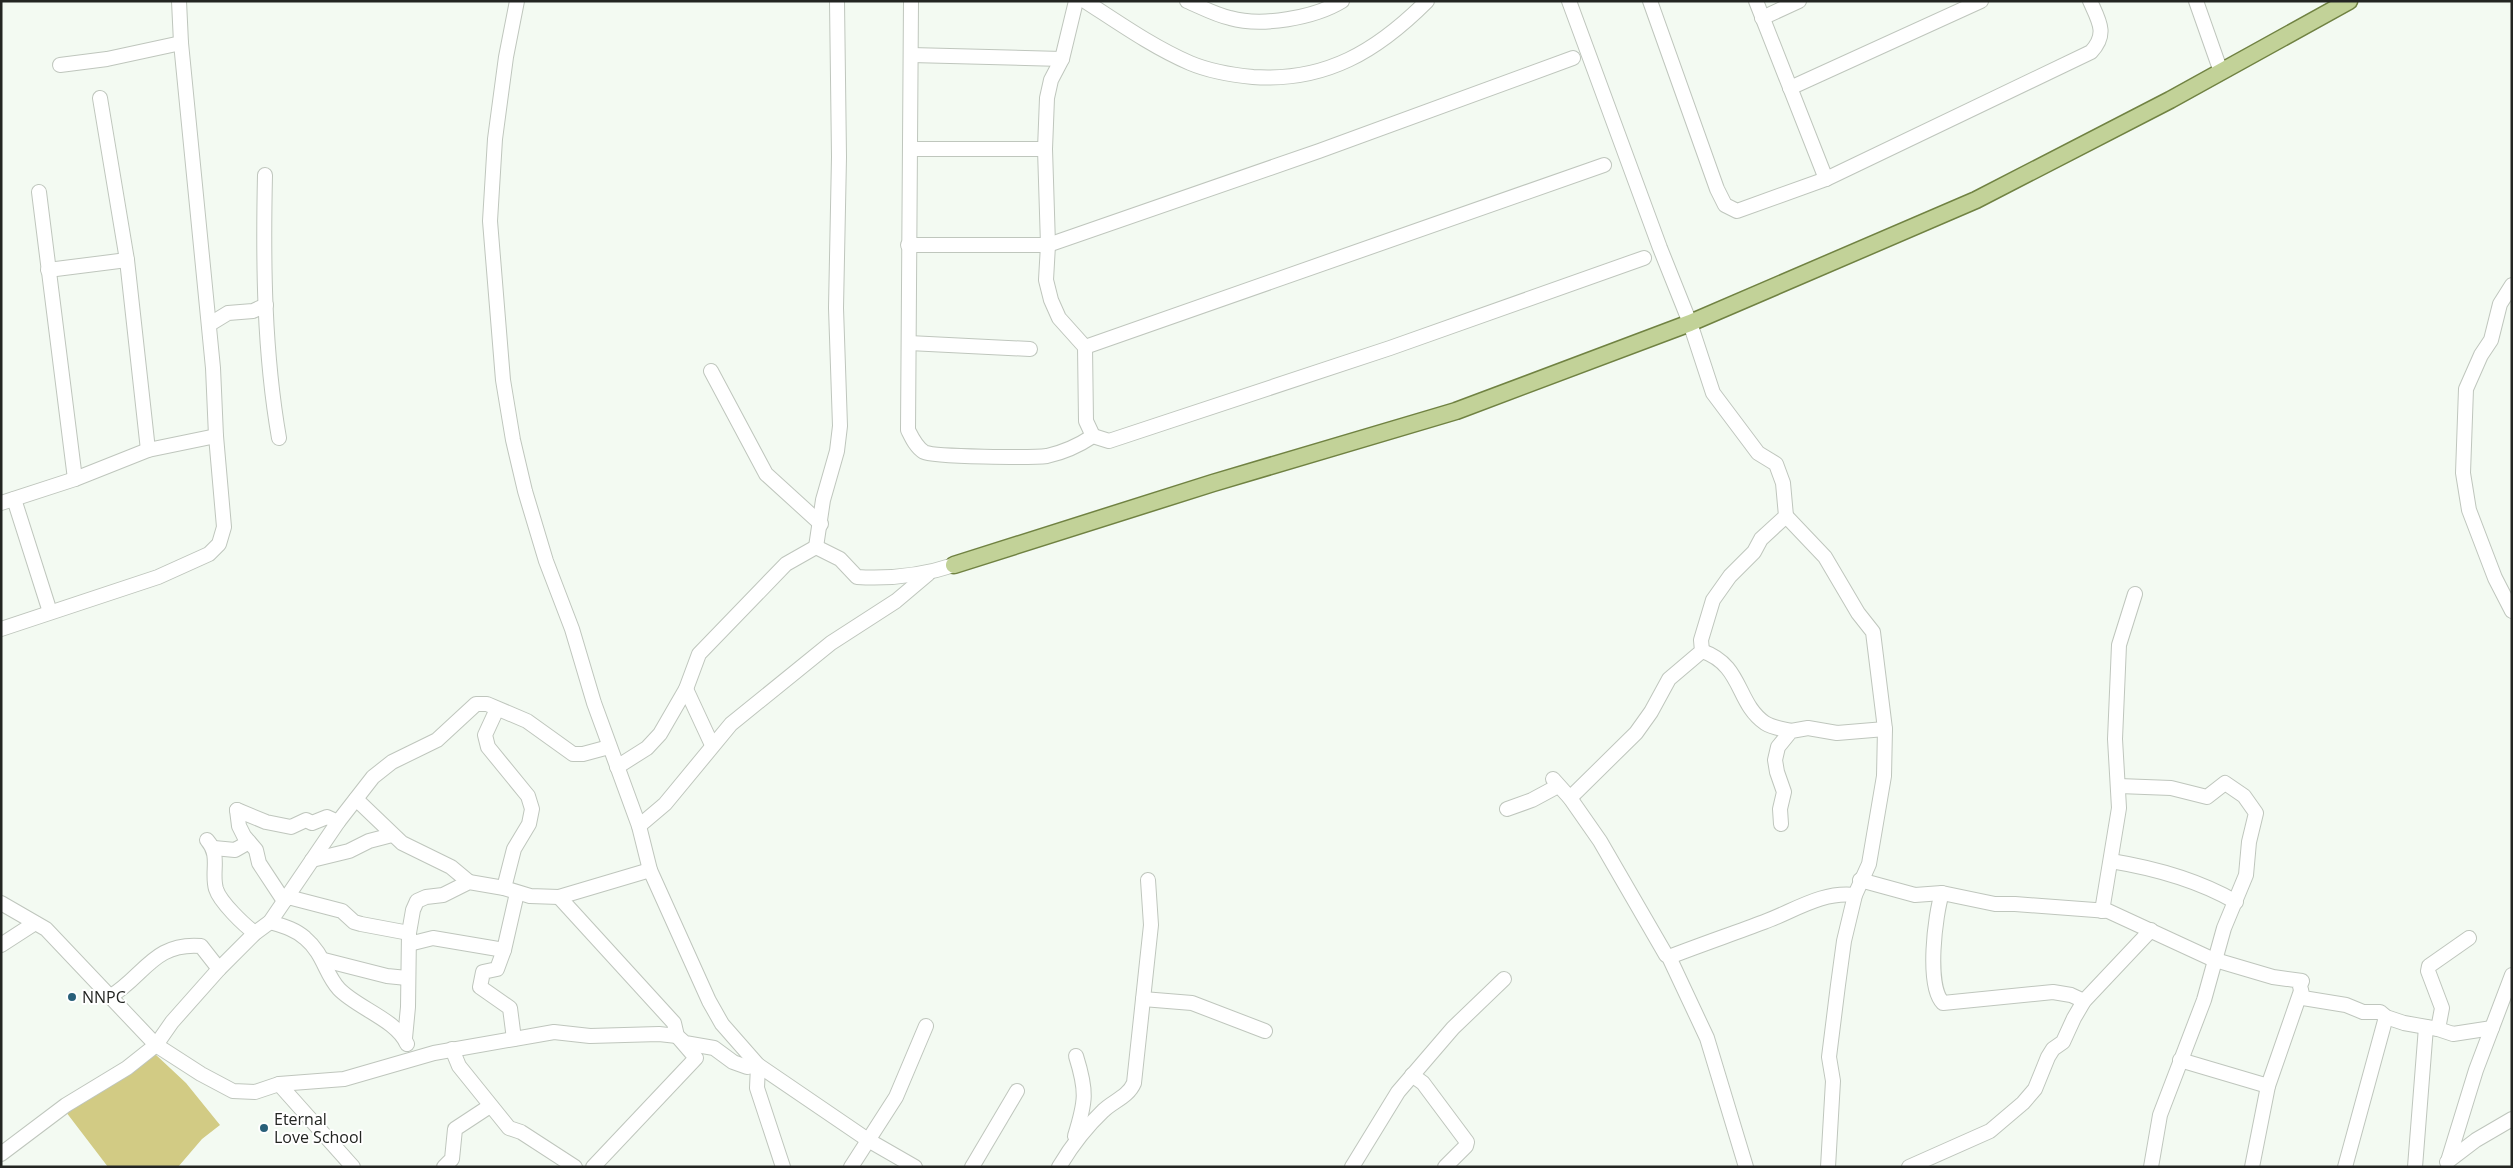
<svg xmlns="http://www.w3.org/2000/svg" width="2513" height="1168" viewBox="0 0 2513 1168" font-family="'Open Sans',sans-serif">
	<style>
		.green { fill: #d2cb84 }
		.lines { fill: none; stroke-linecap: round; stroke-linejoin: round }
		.minor-casing { stroke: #bfc6bd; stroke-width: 16 }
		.major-casing { stroke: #708242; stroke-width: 19 }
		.minor { stroke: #fff; stroke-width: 14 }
		.major { stroke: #c2d298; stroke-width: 16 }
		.poi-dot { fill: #285f79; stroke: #fff; stroke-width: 2 }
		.labels { text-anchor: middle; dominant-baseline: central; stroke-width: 4; stroke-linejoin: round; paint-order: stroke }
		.poi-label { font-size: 16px; fill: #232522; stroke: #fff; text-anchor: start }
	</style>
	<rect width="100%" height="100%" fill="#f3faf2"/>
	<path class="green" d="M155,1054L186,1083L220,1125L202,1139L178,1167H108L66,1112Z"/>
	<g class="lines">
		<g class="minor-casing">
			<g id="minor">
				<path d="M517,1L506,57L495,139L490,221L503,380L513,440L525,491L546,561L572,629L594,703L639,826L650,870L709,1001L722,1024L758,1065L757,1088L783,1167"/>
				<path d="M911,1L908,430C912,438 916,447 924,452C933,457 1033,458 1047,456C1065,452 1078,446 1093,436L1109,441L1390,348L1644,258"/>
				<path d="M1076,1L1062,59L1051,80L1047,98L1045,149L1048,245L1046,280L1051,300L1059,318L1085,347L1086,421L1093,436"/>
				<path d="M1085,1C1119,23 1153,47 1190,63C1209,71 1232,75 1253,77C1326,82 1377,51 1427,1"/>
				<path d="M1187,1C1201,7 1216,15 1230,18C1262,27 1314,18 1342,1"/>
				<path d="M1569,1L1660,248L1690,323L1713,393L1758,453L1776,464L1783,483L1786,516L1761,539L1754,552L1730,576L1713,600L1701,640L1702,651L1669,679L1651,712L1636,733L1570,798"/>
				<path d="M1650,1L1717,189L1725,205L1737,211L1826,179L2091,52C2108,34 2099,21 2090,1"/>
				<path d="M1756,1L1826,179"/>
				<path d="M2196,1L2221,72"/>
				<path d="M1762,18L1799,1"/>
				<path d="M911,55L1062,59"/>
				<path d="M60,65L107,59L181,43"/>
				<path d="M1790,88L1981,1"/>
				<path d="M100,98L127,260L148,450"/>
				<path d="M911,149H1045"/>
				<path d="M265,175C263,263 264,352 279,438"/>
				<path d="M39,192L75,479"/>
				<path d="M908,245H1048L1319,151L1573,58"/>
				<path d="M48,270L127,260"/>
				<path d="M2512,285L2500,304L2491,340L2481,355L2466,389L2463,473L2469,510L2495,578L2512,611"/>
				<path d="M210,324L228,313L253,311L266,305"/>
				<path d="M909,343L1030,349"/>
				<path d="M1085,347L1604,165"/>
				<path d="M711,371L766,474L821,524"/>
				<path d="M14,499L50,612"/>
				<path d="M1,503L75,479L148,450L216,436"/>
				<path d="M1786,516L1825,557L1858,613L1873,632L1885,729L1884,776L1869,864L1855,895L1844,941L1838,985L1829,1057L1833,1081L1828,1167"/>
				<path d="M816,547L823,500L837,451L840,426L836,308L839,157L837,1"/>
				<path d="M1,629L158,577L209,554L219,544L224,527L216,436L213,368L181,43L179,1"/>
				<path d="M1702,651C1743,665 1736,703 1765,723C1773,728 1783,729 1791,731"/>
				<path d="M686,689L712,745"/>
				<path d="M497,709L485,735L488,747L528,796L532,809L529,824L514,849L504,888"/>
				<path d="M617,767L647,748L660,734L686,689L699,654L786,564L816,547L840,559L857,577C891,579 921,576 954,565"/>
				<path d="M1553,779L1570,798L1600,841L1666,955L1669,957L1707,1038L1746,1167"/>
				<path d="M2119,786L2171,788L2207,797L2225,783L2244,796L2256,813L2249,842L2246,875L2224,928L2204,1000L2160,1115L2151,1167"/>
				<path d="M356,799L402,843L451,867L469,882"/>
				<path d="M1507,809L1532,800L1558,786"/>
				<path d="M237,810L239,826L244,836L256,850L259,863L284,901L288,897L342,911L354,922L361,924L409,933"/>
				<path d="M237,810L266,822L291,827L306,820L312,823L327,817L338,822"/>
				<path d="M1781,824L1780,809L1784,792L1777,772L1775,760L1778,747L1791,731L1808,728L1837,733L1885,729"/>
				<path d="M639,826L665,804L731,724L831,643L896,601L928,574"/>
				<path d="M207,840C221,856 211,871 216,889C220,902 244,925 255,933"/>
				<path d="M214,848L235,850L249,842"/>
				<path d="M312,860L349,851L369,841L392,835"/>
				<path d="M2111,861C2154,868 2198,880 2236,902"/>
				<path d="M1860,880L1915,895L1942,893L1995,904H2015L2108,911L2212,959L2273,977L2302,981L2300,986L2303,998L2346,1005L2363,1012H2380L2386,1017L2404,1023L2438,1029L2453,1034L2492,1028"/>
				<path d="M1942,893C1935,915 1926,986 1943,1003L2053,992L2071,995L2084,1001"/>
				<path d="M559,897L674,1023L677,1036L696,1058L593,1167"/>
				<path d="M1,903L46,929L156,1045L201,1074L233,1091L255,1092L279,1084L344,1079L434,1053L554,1032L590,1036L659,1034L677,1036L685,1043L714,1048L733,1062L747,1067L758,1065L868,1140L915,1167"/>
				<path d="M2102,911L2119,808L2115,739L2119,645L2135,594"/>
				<path d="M270,922C283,926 295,929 305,938C324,954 325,974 339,989C357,1008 397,1020 407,1044"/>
				<path d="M409,944L433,938L504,950"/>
				<path d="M1,945L35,923"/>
				<path d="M1669,957C1700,945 1732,934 1764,922C1794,911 1822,891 1855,895"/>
				<path d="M324,960L387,976L407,978"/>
				<path d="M111,996C144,976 154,942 201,946L219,969L255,933L270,922L338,822L373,777L392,762L437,740L476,704H487L527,721L573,754H583L609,747"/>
				<path d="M1143,999L1192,1003L1265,1031"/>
				<path d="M2438,1029L2442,1008L2428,971L2429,966L2469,938"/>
				<path d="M405,1038L408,1007L409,933L413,910L417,901L426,897L443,895L469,882L504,888L530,896L559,897L650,870"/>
				<path d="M514,1039L510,1008L480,987L483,972L497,969L504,950L517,893"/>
				<path d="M452,1049L459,1066L509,1128L521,1132L575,1167"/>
				<path d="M2180,1060L2268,1086L2301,991"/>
				<path d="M1412,1075L1423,1083L1467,1142L1466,1146L1445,1167"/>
				<path d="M279,1084L353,1167"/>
				<path d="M1075,1136C1086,1101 1087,1091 1076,1056"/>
				<path d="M1,1154L66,1105L127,1068L156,1045L172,1022L219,969"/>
				<path d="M2448,1161L2476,1070L2512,975"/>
				<path d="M2447,1162L2476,1140L2512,1119"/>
				<path d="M444,1167L452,1159L455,1129L490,1106"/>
				<path d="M851,1167L896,1097L926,1026"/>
				<path d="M972,1167L1017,1091"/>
				<path d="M1059,1167C1072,1145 1084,1129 1103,1111C1113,1101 1128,1097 1134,1083L1151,925L1148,880"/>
				<path d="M1352,1167L1398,1092L1453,1028L1504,979"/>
				<path d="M1909,1167L1990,1131L2023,1103L2035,1089L2048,1057L2053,1049L2063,1042L2074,1018L2084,1001L2151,930"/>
				<path d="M2252,1167L2268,1086"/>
				<path d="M2345,1167L2386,1017"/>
				<path d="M2415,1167L2426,1027"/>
			</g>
		</g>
		<g class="major-casing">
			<path id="major" d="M954,565L1213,483L1456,411L1690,323L1976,200L2170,100L2349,1"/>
		</g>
		<use href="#minor" class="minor"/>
		<use href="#major" class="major"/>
	</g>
	<g class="poi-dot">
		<circle cx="72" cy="997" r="5"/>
		<circle cx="264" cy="1128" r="5"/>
	</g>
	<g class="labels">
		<g class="poi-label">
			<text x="82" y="997">NNPC</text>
			<text x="274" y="1119">Eternal<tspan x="274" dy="18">Love School</tspan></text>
		</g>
	</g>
	<rect width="2513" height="1168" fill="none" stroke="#232522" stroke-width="5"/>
</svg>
